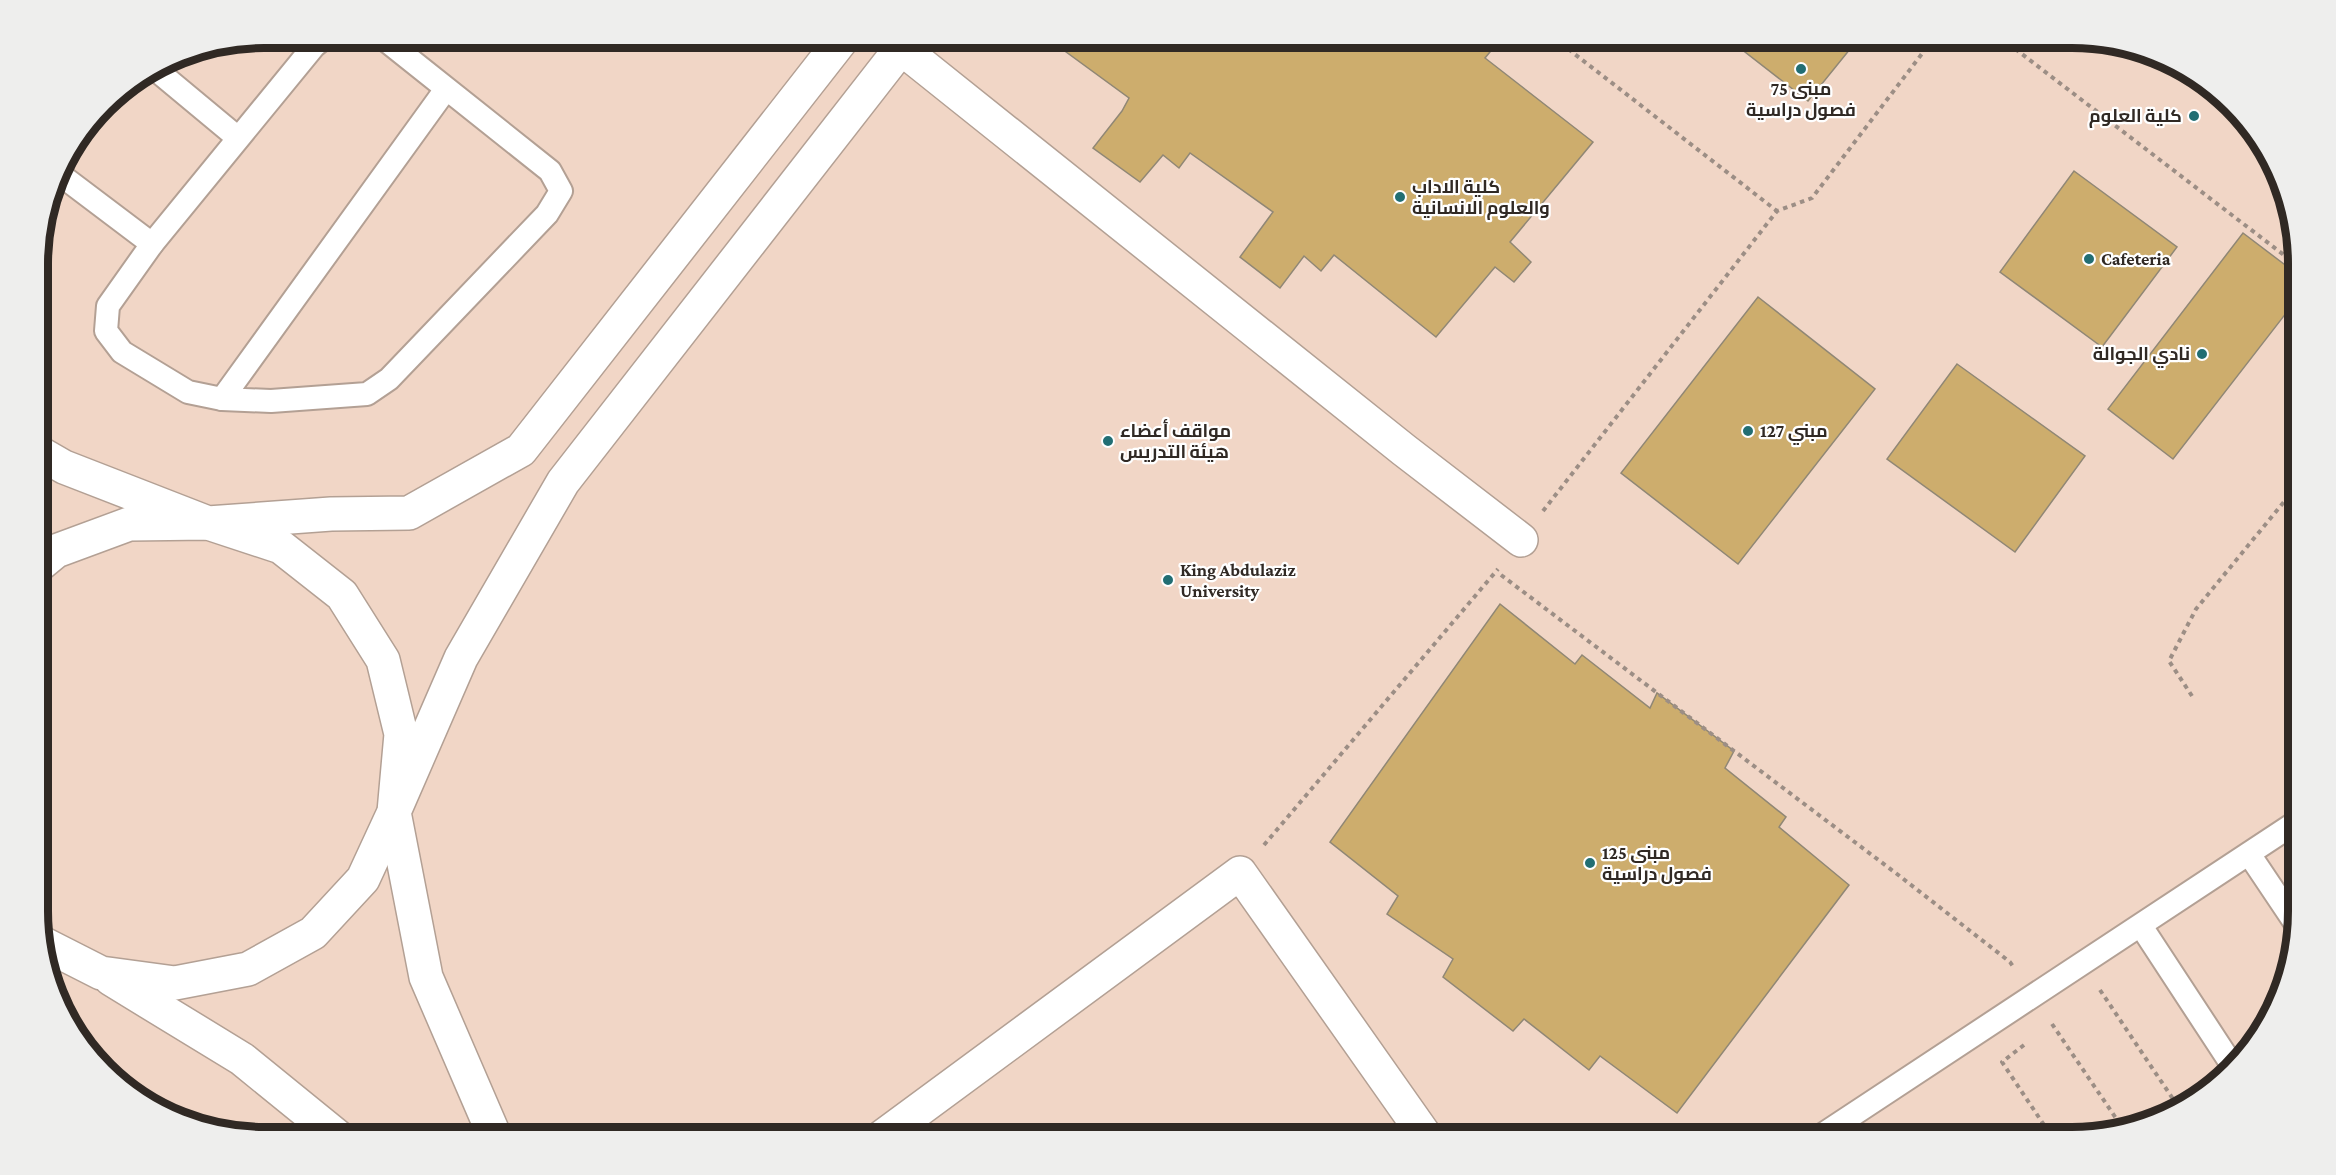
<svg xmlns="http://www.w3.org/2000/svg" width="2336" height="1175" viewBox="0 0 2336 1175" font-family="'Crimson Pro',Cairo,serif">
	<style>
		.built { fill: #f1d6c6 }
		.building { fill: #cdad6d; stroke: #908775; stroke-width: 1.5 }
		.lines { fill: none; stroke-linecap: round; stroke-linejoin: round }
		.lane-casing { stroke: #b3a094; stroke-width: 26 }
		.street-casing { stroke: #b3a094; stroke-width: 36 }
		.path { stroke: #9c8e85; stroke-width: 4; stroke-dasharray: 4.5 4.5; stroke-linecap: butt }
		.lane { stroke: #fff; stroke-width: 22 }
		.street { stroke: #fff; stroke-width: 33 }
		.poi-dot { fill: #226e73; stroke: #fff; stroke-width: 2 }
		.labels { text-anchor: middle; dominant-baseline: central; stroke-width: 4.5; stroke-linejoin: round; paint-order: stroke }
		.poi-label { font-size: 18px; font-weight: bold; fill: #302924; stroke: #fff; text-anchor: start }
		.rim { fill: none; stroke: #302924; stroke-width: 8 }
	</style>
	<rect width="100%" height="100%" fill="#f9e5d8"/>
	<path class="built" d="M264,38H2072L2172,61L2221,93L2260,138L2297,235L2298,912L2275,1011L2242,1061L2198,1100L2145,1126L2087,1137H264L164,1114L84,1049L55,997L39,941L38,249L61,164L114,94L178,55Z"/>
	<g class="building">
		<path d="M1047,38H1484L1495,46L1485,58L1593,142L1510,242L1531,262L1514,282L1495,267L1436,337L1334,255L1321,271L1304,256L1280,288L1240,257L1273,212L1190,153L1179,168L1163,155L1140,182L1093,148L1122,111L1129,98Z"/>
		<path d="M1727,38H1859L1808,101Z"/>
		<path d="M2074,171L2177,247L2102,347L2000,272Z"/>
		<path d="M2243,233L2297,274V299L2173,459L2108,409Z"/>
		<path d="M1758,297L1875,389L1738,564L1621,473Z"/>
		<path d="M1957,364L2085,456L2015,552L1887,459Z"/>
		<path d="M1500,604L1575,664L1582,655L1650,708L1657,693L1734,751L1725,768L1786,817L1779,827L1849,885L1677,1113L1600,1056L1589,1070L1524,1019L1513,1031L1443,977L1453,959L1387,914L1398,896L1330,842Z"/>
	</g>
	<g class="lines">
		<g class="lane-casing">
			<g id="lane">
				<path d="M383,38L550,171L561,191L547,214L389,379L367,394L271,401L222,399L446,89"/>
				<path d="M155,69L238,138"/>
				<path d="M58,173L152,244"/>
				<path d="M222,399L188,392L122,352L106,331L108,306L152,244L314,46L324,38"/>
				<path d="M2249,854L2296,924"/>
				<path d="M2141,926L2234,1068"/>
				<path d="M1819,1137L2298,821"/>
			</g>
		</g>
		<g class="street-casing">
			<g id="street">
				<path d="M901,48L1404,450L1521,540"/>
				<path d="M38,452L64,467L208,523L331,514L409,513L521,450L843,38"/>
				<path d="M39,565L56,551L129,524L208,523L281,547L342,595L383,660L401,734L394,812L363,879L313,933L248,969L175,983L101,973L40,942"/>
				<path d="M111,979L242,1059L338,1137"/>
				<path d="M495,1137L426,977L394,812L461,658L563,482L909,38"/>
				<path d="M882,1137L1240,873L1426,1137"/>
			</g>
		</g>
		<g class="path">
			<path d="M1554,38L1777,211"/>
			<path d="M2001,38L2297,265"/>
			<path d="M1543,511L1777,211L1812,198L1934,38"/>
			<path d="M1501,575L1897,874L2010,962L2014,968"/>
			<path d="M2192,696L2169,661L2196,609L2297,486"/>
			<path d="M1264,845L1498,569"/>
			<path d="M2100,990L2179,1108"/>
			<path d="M2052,1024L2124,1130"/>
			<path d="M2024,1045L2002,1062L2052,1137"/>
		</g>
		<use href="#lane" class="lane"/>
		<use href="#street" class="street"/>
	</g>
	<g class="poi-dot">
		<circle cx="1801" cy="69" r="6"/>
		<circle cx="2194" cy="116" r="6"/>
		<circle cx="1400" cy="197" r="6"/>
		<circle cx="2089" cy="259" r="6"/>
		<circle cx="2202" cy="354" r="6"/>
		<circle cx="1748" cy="431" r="6"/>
		<circle cx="1108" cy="441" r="6"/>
		<circle cx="1168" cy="580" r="6"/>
		<circle cx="1590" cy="863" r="6"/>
	</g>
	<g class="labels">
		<g class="poi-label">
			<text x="1801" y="89" text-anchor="middle">مبنى 75<tspan x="1801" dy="21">فصول دراسية</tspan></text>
			<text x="2182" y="116" text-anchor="end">كلية العلوم</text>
			<text x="1412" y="187">كلية الاداب<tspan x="1412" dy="21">والعلوم الانسانية</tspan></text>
			<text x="2101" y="259">Cafeteria</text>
			<text x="2190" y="354" text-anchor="end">نادي الجوالة</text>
			<text x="1120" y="431">مواقف أعضاء<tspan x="1120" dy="21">هيئة التدريس</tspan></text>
			<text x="1760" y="431">مبني 127</text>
			<text x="1180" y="570">King Abdulaziz<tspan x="1180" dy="21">University</tspan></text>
			<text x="1602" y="853">مبنى 125<tspan x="1602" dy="21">فصول دراسية</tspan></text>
		</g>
	</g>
	<path d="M0 0H2336V1175H0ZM264 48H2072A216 216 0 0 1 2288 264V911A216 216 0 0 1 2072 1127H264A216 216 0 0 1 48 911V264A216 216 0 0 1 264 48Z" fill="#eeeeed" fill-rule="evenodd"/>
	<path class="rim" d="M264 48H2072A216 216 0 0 1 2288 264V911A216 216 0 0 1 2072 1127H264A216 216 0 0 1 48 911V264A216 216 0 0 1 264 48Z"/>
</svg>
